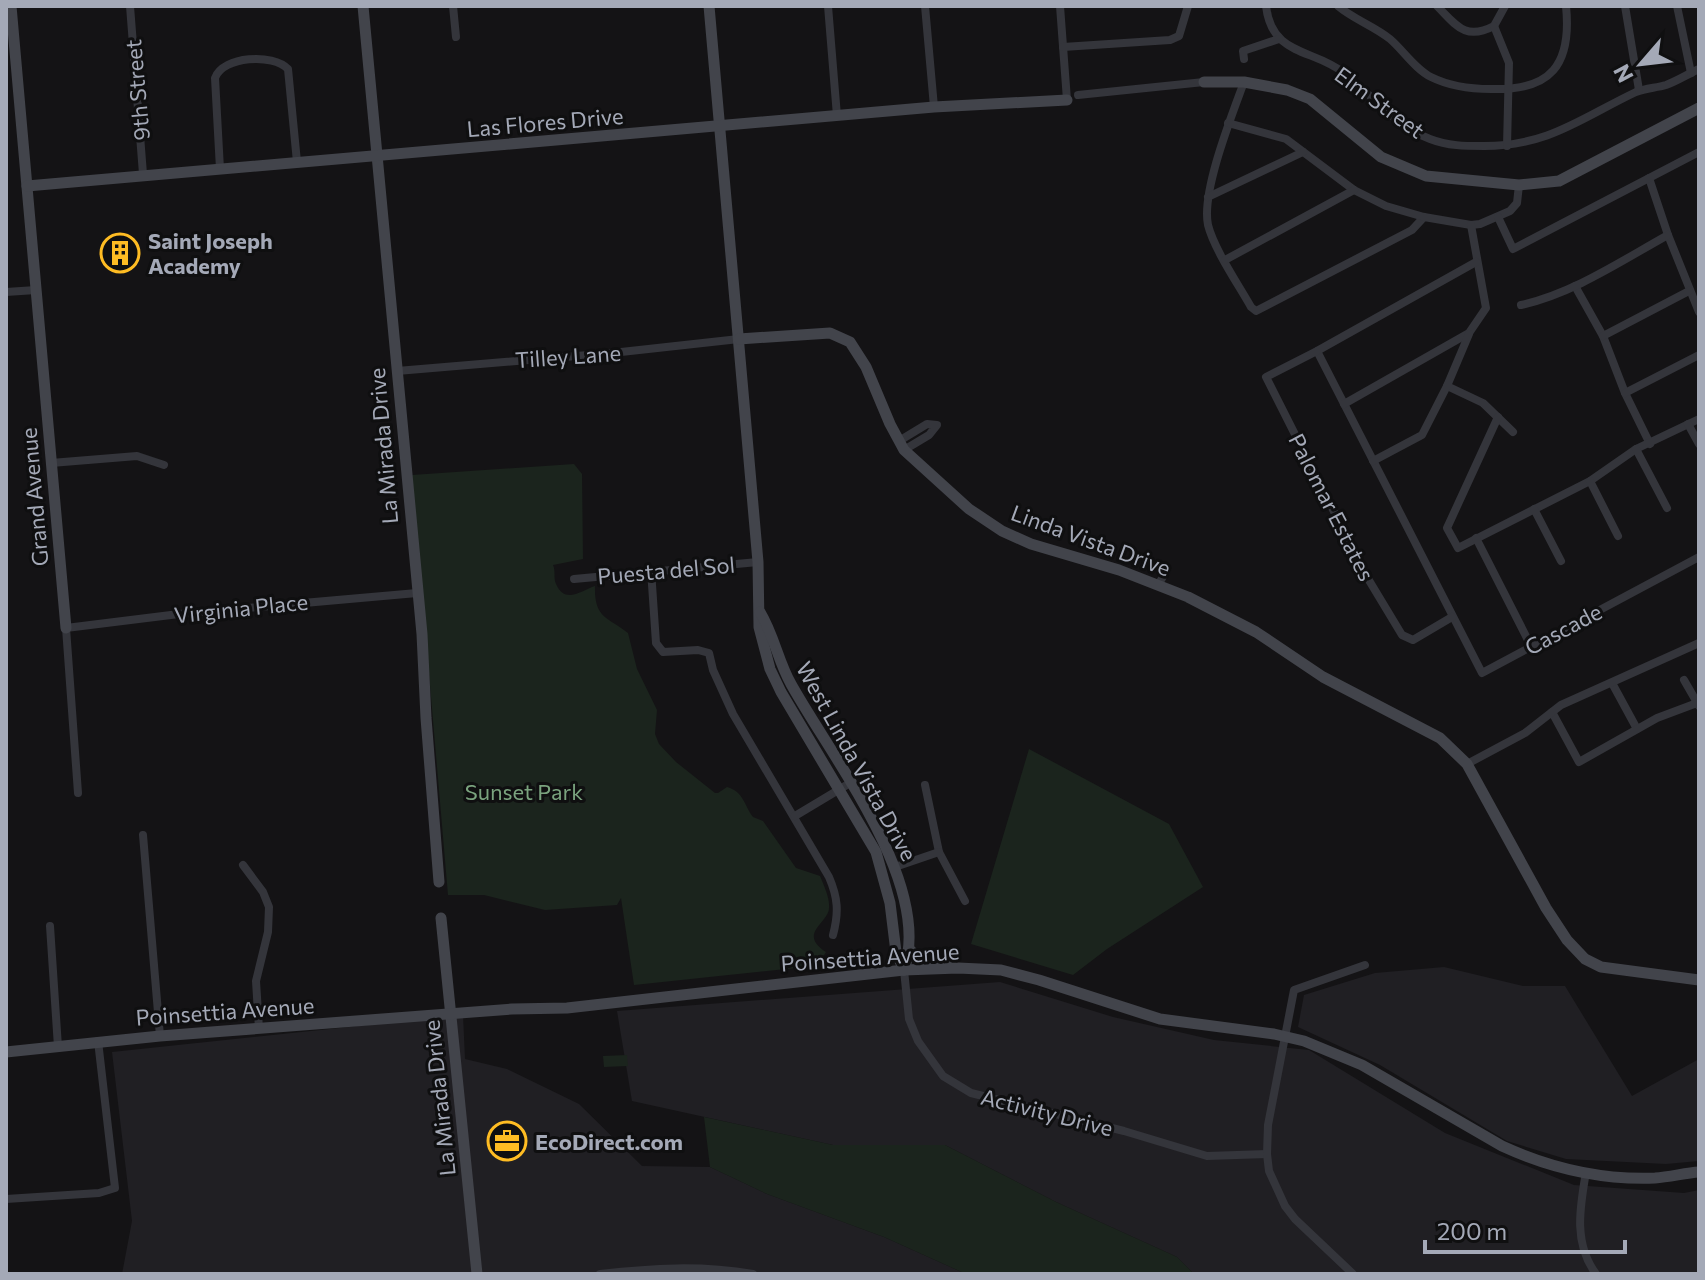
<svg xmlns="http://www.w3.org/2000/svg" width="1705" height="1280" viewBox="0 0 1705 1280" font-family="Commissioner,sans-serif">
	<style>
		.built { fill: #201f23 }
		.green { fill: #1b241d }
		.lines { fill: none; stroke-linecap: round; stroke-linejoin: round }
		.street { stroke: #34353b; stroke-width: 8 }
		.secondary { stroke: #42444b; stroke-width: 11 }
		.labels { text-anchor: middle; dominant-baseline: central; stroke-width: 6; stroke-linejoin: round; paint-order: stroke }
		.street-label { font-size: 22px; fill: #a4a9b7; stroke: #0f0f10 }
		.poi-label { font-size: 22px; font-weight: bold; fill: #a4a9b7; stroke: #0f0f10; text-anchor: start }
		.park-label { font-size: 22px; fill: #7aa37e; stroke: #0f0f10 }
	</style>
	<rect width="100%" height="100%" fill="#141315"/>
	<g class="built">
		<path d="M1444,967L1523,986H1565L1632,1096L1699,1059V1161L1666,1164L1566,1159L1507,1141L1380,1065L1298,1027L1304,995L1375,973Z"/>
		<path d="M1000,982L1113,1017L1214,1040L1309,1050L1445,1133L1574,1185L1684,1193L1699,1190V1274H1194L1177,1257L1056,1202L945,1145H833L632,1101L617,1011Z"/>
		<path d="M463,1015L465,1059L507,1069L579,1104L642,1166L710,1167L767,1194L884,1237L966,1274H122L132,1221L112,1052Z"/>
	</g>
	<g class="green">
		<path d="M574,464L582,474L583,559L553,565C556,572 553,577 556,584C565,605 582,590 595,586C594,618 607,617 628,633L637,669L657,710L655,734L659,744L676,762L715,793H718L727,787C744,792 744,805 753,817L763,821L796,868L820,876C824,886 830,898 829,908C829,923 797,933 826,952L821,960L805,967L634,985L621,898L617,905L545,910L484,895H448L412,475Z"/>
		<path d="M1029,749L1169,824L1203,887L1107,949L1073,975L971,944Z"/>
		<path d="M627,1055L628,1066L604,1067L603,1056Z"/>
		<path d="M704,1117L833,1145H945L1056,1202L1177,1257L1194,1274H966L884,1237L767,1194L710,1167Z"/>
	</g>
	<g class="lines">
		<g class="street">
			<path d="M130,6L143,174"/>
			<path d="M453,6L456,37"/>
			<path d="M828,6L837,116"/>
			<path d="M925,6L934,107"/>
			<path d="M1060,6L1067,100"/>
			<path d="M1266,6C1272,57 1313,48 1344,73C1372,95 1395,126 1430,139C1448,146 1465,146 1484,146C1549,146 1581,118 1636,92C1646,88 1656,88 1666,85C1677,81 1688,74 1699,69"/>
			<path d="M1338,6C1353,19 1374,26 1390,39C1403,50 1415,69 1431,77C1449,86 1471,89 1491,89C1551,91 1572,65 1566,6"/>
			<path d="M1437,6C1456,25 1465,41 1494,26L1505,6"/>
			<path d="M1625,6L1639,90"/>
			<path d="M1677,6L1691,73"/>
			<path d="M1494,26L1509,63L1507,146"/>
			<path d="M1063,47L1170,40L1179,36L1188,6"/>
			<path d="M1244,59L1243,51L1279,39"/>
			<path d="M1244,82C1232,115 1201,192 1208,225C1214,249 1238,284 1251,307L1256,311L1412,230L1424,217"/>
			<path d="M1078,95L1204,82"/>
			<path d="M1228,123L1286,139L1354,190L1386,206L1424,217L1471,225L1480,224L1510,211L1517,203L1519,185"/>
			<path d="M220,169L215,78C223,56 273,53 288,69L297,162"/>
			<path d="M1649,178L1668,235L1699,312"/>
			<path d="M1208,197L1303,152"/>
			<path d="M1498,217L1513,249L1699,152"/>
			<path d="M1225,260L1354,190"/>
			<path d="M1575,286L1603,336L1625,393L1650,444"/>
			<path d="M6,292L36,290"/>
			<path d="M1521,305C1574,293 1621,261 1668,235"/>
			<path d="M1603,336L1689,291"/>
			<path d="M1317,351L1482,673L1699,557"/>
			<path d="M397,371L612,353L739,339"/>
			<path d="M1447,386L1483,403L1513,432"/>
			<path d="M1625,393L1699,355"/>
			<path d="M1344,404L1469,333L1486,308L1471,225"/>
			<path d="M1498,417L1447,528L1458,548L1590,481L1636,449L1699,419"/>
			<path d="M1688,424L1699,444"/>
			<path d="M899,441L927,424L937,425L929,435L904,450"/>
			<path d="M1636,449L1667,508"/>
			<path d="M1373,461L1422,435L1447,386L1469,334"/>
			<path d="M51,463L137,456L164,465"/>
			<path d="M1590,481L1618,536"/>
			<path d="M1534,509L1561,561"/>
			<path d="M1476,538L1531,646"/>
			<path d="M651,570L656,643L663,652L698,650L709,653L713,670L733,714L829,877C838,898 839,912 833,935"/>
			<path d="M574,579L758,562"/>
			<path d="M1158,585L1167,570"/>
			<path d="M1452,617L1413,640L1402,635L1367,577L1266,377L1317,351L1476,262"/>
			<path d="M1684,680L1699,706"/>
			<path d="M1612,683L1637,729"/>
			<path d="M1552,712L1579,762L1657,718L1697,703"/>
			<path d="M1467,764L1525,733L1561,705L1699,643"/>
			<path d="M925,785L939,852L965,901"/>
			<path d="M78,793L66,628L179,614L417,593"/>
			<path d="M795,816L850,783"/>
			<path d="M143,835L160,1036"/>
			<path d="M243,865L263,892L269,907L268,932L256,981L259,1029"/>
			<path d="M895,867L939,852"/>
			<path d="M50,926L58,1047"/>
			<path d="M904,970L909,1019L918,1041L943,1076L971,1093L1124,1131L1207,1156L1267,1154"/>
			<path d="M1586,1172C1580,1207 1573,1243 1596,1274"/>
			<path d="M6,1199L99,1193L115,1188L98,1041"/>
			<path d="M600,1274C652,1268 700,1265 753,1274"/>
			<path d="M1353,1274L1295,1219L1285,1206L1269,1171L1267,1154L1268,1125L1294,990L1365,965"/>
		</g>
		<g class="secondary">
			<path d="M11,6L66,628"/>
			<path d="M363,6L422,634L426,718L439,882"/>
			<path d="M709,6L758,562L759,627L770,669L781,692L876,852L890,903L896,952L904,970"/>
			<path d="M1204,82H1244L1287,90L1310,99L1381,157L1426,176L1519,185L1559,181L1699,108"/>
			<path d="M27,186L934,107L1067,100"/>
			<path d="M739,339L830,333L850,342L866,367L890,424L904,450L969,509L1002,531L1031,544L1119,570L1188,597L1256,632L1323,677L1440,738L1467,764L1546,908L1567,940L1585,959L1601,967L1699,980"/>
			<path d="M760,612C774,635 778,661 791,684C832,758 933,884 904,970"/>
			<path d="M441,918L477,1274"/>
			<path d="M910,950L916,956L951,964"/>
			<path d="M6,1052L160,1036L512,1009L567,1008L904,970L958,968L1001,970L1039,980L1160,1019L1274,1034L1304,1041L1362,1065L1502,1146C1550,1168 1603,1180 1655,1178C1670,1177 1685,1173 1699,1172"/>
		</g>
	</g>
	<defs>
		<g id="building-ring" transform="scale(2)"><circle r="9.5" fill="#0f0f10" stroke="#febc23" stroke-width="1.5"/><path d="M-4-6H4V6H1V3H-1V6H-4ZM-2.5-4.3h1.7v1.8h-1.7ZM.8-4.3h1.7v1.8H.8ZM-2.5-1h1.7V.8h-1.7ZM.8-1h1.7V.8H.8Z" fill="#febc23"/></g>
		<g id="office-ring" transform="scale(2)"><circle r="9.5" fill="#0f0f10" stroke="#febc23" stroke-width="1.5"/><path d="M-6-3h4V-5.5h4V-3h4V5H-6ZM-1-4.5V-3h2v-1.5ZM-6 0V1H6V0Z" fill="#febc23"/></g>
	</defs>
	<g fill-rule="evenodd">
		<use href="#building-ring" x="120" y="253"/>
		<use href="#office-ring" x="507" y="1141"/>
	</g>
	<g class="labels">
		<g class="street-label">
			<text transform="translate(137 90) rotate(-95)">9th Street</text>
			<text transform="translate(1380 102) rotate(36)">Elm Street</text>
			<text transform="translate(545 122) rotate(-5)">Las Flores Drive</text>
			<text transform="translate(568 356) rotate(-4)">Tilley Lane</text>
			<text transform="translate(383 446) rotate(-95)">La Mirada Drive</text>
			<text transform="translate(34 497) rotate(-95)">Grand Avenue</text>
			<text transform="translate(1332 507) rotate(63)">Palomar Estates</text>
			<text transform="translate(1091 540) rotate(20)">Linda Vista Drive</text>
			<text transform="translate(666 570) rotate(-5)">Puesta del Sol</text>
			<text transform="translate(241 608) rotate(-6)">Virginia Place</text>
			<text transform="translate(1563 629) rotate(-28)">Cascade</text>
			<text transform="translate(857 761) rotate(61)">West Linda Vista Drive</text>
			<text transform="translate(870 957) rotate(-4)">Poinsettia Avenue</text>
			<text transform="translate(225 1011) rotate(-4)">Poinsettia Avenue</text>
			<text transform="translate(439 1098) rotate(-96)">La Mirada Drive</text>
			<text transform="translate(1047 1112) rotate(14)">Activity Drive</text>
		</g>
		<g class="poi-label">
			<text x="148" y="240">Saint Joseph<tspan x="148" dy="25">Academy</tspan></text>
			<text x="535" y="1141">EcoDirect.com</text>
		</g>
		<g class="park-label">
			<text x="524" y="791">Sunset Park</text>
		</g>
	</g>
	<rect width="1705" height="1280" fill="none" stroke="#a4a9b7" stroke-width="16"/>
	<g transform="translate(1641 64) rotate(242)" stroke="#0f0f10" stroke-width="6" paint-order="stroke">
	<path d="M0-6L14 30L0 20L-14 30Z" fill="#a4a9b7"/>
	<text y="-12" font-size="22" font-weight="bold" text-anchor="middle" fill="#a4a9b7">N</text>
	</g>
	<path d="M1425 1240v12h200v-12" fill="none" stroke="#a4a9b7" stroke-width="4"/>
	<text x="1437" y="1240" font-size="24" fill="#a4a9b7" stroke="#0f0f10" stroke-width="6" paint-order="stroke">200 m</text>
</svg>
